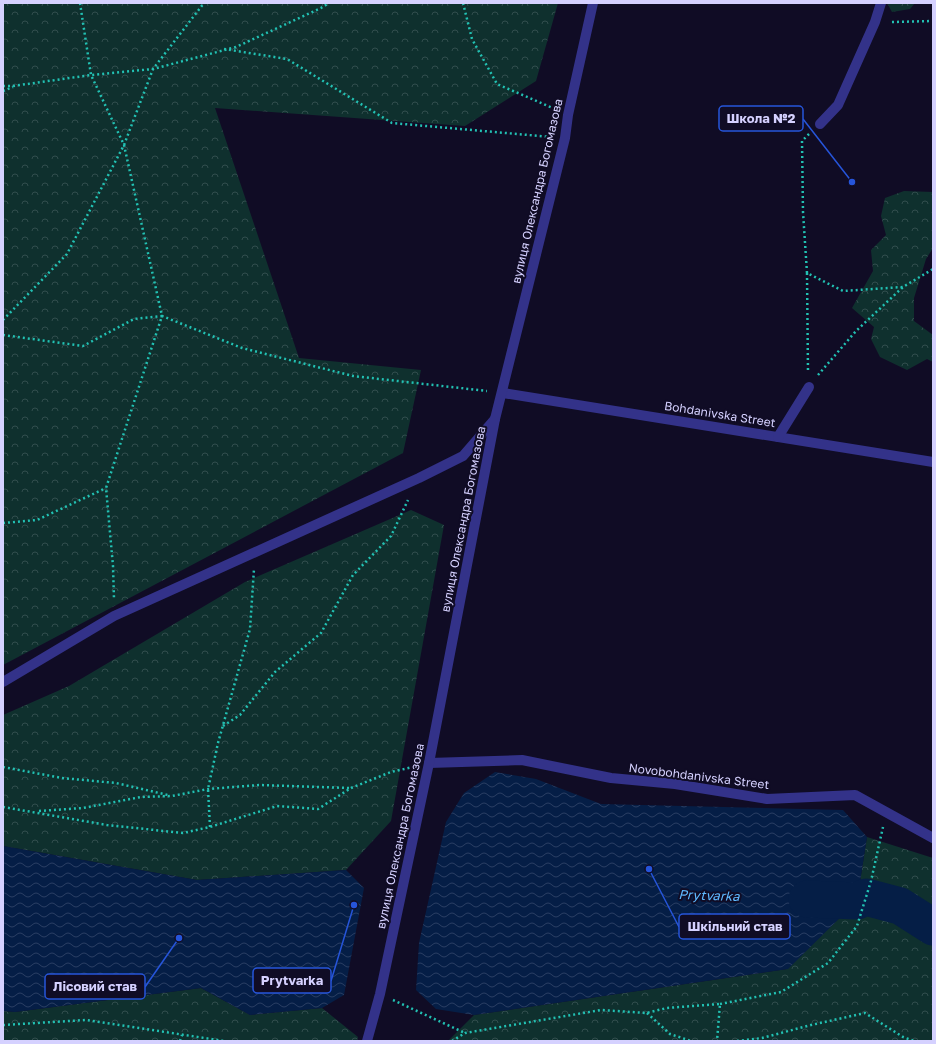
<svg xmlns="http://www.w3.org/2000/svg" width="936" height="1044" viewBox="0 0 936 1044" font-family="'Golos Text',sans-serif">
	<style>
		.forest { fill: url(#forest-crowns) }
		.water { fill: url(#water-waves) }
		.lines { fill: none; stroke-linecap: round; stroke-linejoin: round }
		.river { stroke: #051e46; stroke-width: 37 }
		.path { stroke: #22c1b3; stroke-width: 2.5; stroke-dasharray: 2 3; stroke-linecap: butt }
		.minor { stroke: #333289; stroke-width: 10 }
		.labels { text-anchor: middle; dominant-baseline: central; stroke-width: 4; stroke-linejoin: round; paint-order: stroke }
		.street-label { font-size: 12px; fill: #d5d1ff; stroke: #100c25 }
		.water-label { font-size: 13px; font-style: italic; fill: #5fb9ff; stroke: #100c25 }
		.leader { fill: none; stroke: #2655da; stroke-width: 1.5 }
		.callout-dot { fill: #2655da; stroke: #100c25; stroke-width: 1.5 }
		.callout { fill: #100c25; stroke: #2655da; stroke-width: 1.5 }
		.callout-label { font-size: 13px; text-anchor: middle; font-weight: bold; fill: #d5d1ff }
	</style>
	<defs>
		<pattern id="forest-crowns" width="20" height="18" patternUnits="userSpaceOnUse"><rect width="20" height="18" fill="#0f302e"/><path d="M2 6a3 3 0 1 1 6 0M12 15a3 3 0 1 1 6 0" fill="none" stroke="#314d4d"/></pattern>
		<pattern id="water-waves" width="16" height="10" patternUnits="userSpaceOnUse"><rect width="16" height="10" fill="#051e46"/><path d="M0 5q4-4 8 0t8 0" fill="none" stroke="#293e62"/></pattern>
	</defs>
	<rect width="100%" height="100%" fill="#100c25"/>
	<g class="forest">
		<path d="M3,3H558L536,81L465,126L215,108L299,358L421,370L403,453L3,665Z"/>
		<path d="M887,3H915L910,9L892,12Z"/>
		<path d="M904,191L933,192V248L926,259L914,298V321L933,335V362L927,359L907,370L880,357L871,339L874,327L852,308L873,271L871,250L886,235L881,216L885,198Z"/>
		<path d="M411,510L444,525L391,821L346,870L197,880L3,846V715L69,686L245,582Z"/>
		<path d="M867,837L933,858V1041H448L474,1015L787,969L857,901Z"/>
		<path d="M201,988L250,1015L322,1008L358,1037L357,1041H3V1011L15,1012Z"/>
	</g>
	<g class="water">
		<path d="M495,772L536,779L601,804L843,810L867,837L857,901L788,969L474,1015L436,1009L416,990L419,943L446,822L464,793Z"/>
		<path d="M3,846L197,880L346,870L364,888L344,995L322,1008L250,1015L201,988L15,1012L3,1011Z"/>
	</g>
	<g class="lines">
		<path class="river" d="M807,899L857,901L866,897L900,906L933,927"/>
		<g class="path">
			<path d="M80,3L91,75L124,145L162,316L242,348L353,376L487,391"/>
			<path d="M463,3L472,39L497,84L555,109"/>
			<path d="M892,22L933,21"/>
			<path d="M224,49L287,59L392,123L551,137"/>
			<path d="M3,86H13L91,75L153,69L236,47L321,8L329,3"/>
			<path d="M3,91L13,87"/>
			<path d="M809,134L802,141L803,212L807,273L843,291L903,287"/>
			<path d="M807,273L808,372"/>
			<path d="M3,320L67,254L124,145L153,69L204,3"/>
			<path d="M3,335L83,346L134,319L162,316L106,488L113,566L114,599"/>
			<path d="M818,375L856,331L903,287L933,269"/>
			<path d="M3,523L37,520L106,488"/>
			<path d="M223,726L240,715L275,672L321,633L353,575L391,536L408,500"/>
			<path d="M3,767L62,778L116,783L168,795"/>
			<path d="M3,807L107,825L183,833L210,827L277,806L318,809L351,788L391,772L413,767"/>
			<path d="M39,811L83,808L141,797L172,796L208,789L259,785L350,788"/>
			<path d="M210,827L208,789L218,743L250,629L254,569"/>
			<path d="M393,1000L465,1033"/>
			<path d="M720,1004L781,992L828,963L857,926L871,881L883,827"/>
			<path d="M647,1013L670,1034L691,1041"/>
			<path d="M3,1025L86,1020L224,1041"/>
			<path d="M180,1041L182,1035"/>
			<path d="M452,1041L465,1033L601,1010L646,1013L667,1008L720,1004L717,1041"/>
			<path d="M737,1041L762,1038L811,1025L865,1013L903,1037L914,1041"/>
		</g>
		<g class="minor">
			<path d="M820,124L838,105L875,22L881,3"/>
			<path d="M503,393L933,462"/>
			<path d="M778,437L809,387"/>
			<path d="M3,682L114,616L419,478L463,456L495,419"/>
			<path d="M429,763L522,760L611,778L675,784L767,799L855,795L933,838"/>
			<path d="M367,1041L380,994L429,763L495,419L565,138L568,115L593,3"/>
		</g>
	</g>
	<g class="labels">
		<g class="street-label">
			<text transform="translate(537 191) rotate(-77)">вулиця Олександра Богомазова</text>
			<text transform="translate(720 414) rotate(9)">Bohdanivska Street</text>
			<text transform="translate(463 519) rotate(-79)">вулиця Олександра Богомазова</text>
			<text transform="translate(699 776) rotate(7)">Novobohdanivska Street</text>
			<text transform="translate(400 836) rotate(-78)">вулиця Олександра Богомазова</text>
		</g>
		<g class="water-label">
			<text transform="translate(709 895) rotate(2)">Prytvarka</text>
		</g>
	</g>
	<path class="leader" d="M852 182L803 119M649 869L679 927M354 905L331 981M179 938L145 987"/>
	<g class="callout-dot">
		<circle cx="852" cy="182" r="4"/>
		<circle cx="649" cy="869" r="4"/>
		<circle cx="354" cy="905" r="4"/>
		<circle cx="179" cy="938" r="4"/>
	</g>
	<g class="callout">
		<rect x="719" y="106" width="84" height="25" rx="4"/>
		<rect x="679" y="914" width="111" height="25" rx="4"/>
		<rect x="253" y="968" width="78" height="25" rx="4"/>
		<rect x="45" y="974" width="100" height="25" rx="4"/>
	</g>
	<g class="callout-label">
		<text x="761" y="123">Школа №2</text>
		<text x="735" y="931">Шкільний став</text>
		<text x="292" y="985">Prytvarka</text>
		<text x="95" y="991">Лісовий став</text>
	</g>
	<rect width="936" height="1044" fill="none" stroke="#d5d1ff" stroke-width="8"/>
</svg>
